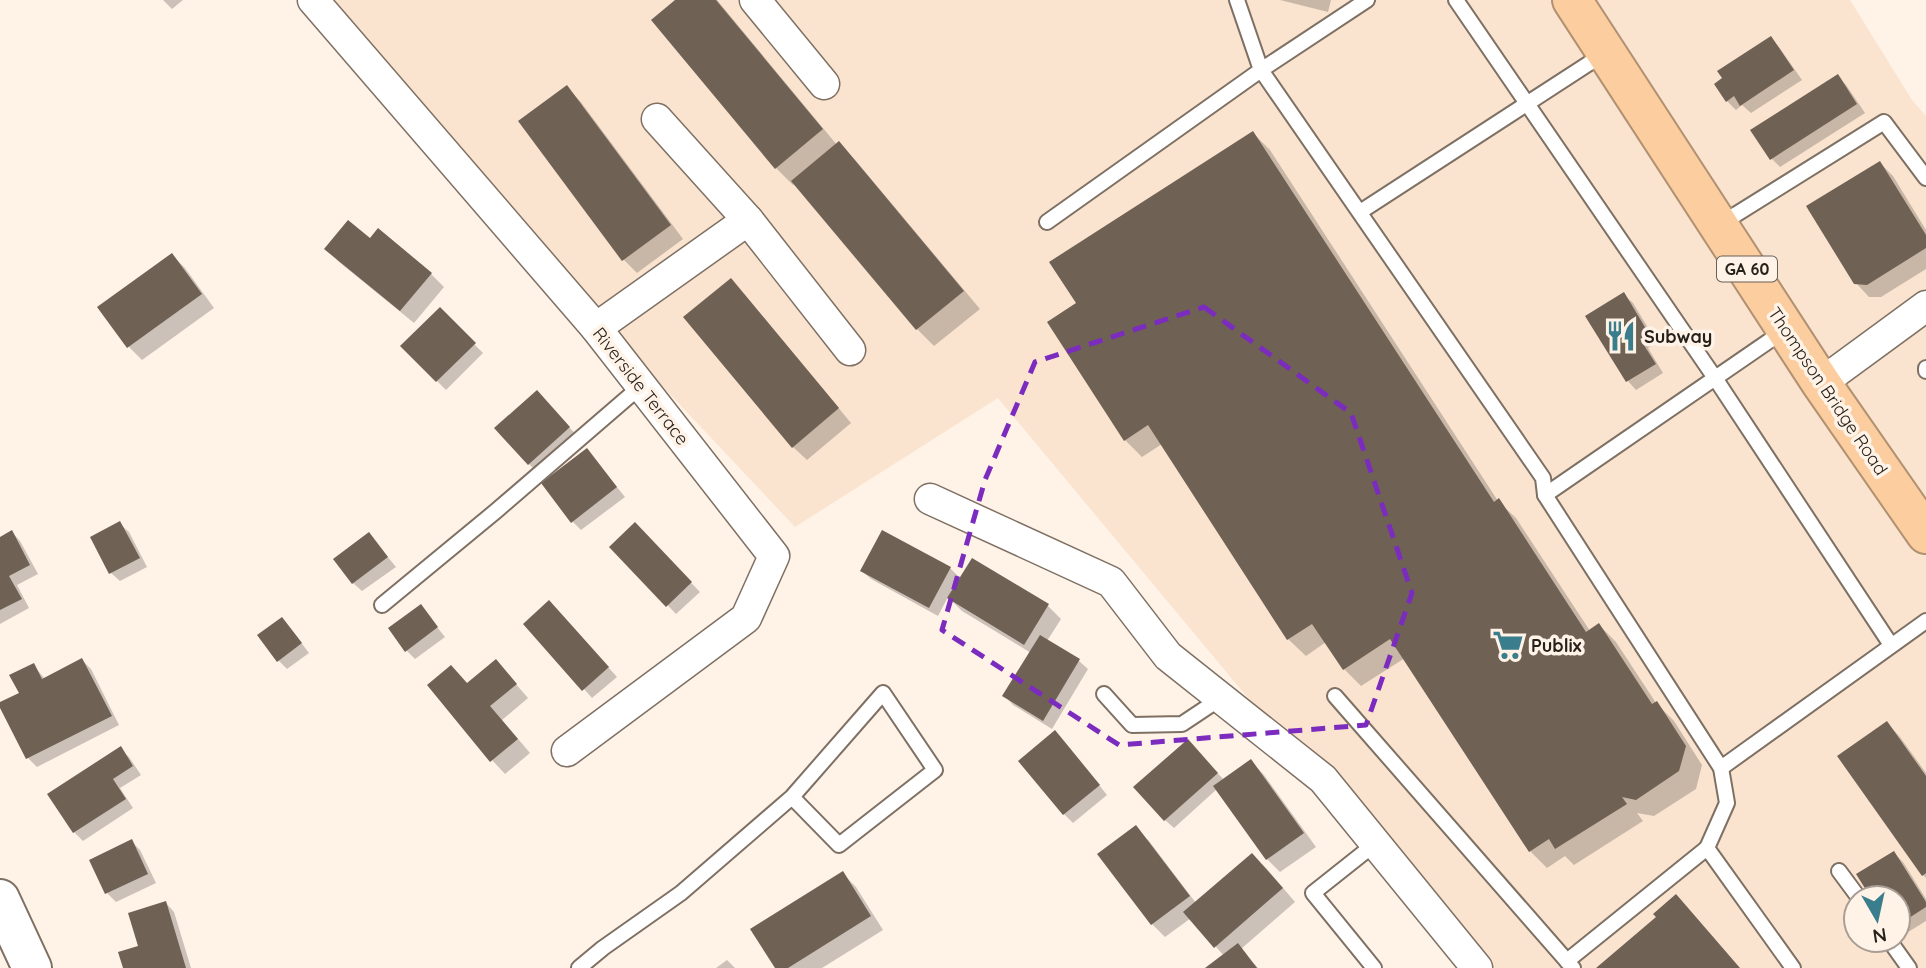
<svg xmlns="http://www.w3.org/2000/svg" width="1926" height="968" viewBox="0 0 1926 968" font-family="Quicksand,sans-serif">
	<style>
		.built { fill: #fae4d0; fill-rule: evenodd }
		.shadow { fill: #0003 }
		.building { fill: #6f6154 }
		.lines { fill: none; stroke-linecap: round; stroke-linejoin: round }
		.lane-casing { stroke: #7e7063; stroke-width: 18 }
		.street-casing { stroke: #7e7063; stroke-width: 33 }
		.secondary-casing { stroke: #7e7063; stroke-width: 42 }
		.highway-casing { stroke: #b19171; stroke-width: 42 }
		.lane { stroke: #fff; stroke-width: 14 }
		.street { stroke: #fff; stroke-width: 30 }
		.secondary { stroke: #fff; stroke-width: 38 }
		.highway { stroke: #fccd9f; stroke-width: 38 }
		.marked { fill: none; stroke: #7b2cbf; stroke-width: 5; stroke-dasharray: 14 9; stroke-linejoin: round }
		.labels { text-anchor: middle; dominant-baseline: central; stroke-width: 7; stroke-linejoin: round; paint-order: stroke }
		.shield { fill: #fff2e6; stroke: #676058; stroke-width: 2 }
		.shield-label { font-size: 16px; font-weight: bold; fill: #26211b }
		.poi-label { font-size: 18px; font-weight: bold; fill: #26211b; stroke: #fff2e6; text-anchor: start }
		.street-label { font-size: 18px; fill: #26211b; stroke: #fff2e6 }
	</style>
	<rect width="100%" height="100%" fill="#fff2e6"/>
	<path class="built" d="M299,0H1850L1912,100L1926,116V968H1473L998,398L795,527ZM1856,898H1898V940H1856Z"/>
	<g class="shadow">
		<path d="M163,0H183L172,9Z"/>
		<path d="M677,0H717L837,145L839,144L856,161L980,309L934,346L917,329L795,183L793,185L776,168Z"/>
		<path d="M1280,0H1331L1328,12Z"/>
		<path d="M1771,38L1779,47L1802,80L1751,113L1742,105L1736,110L1727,101Z"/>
		<path d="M1838,76L1846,85L1865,113L1780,167L1771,158Z"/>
		<path d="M567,88L580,101L683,239L637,273L624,260L521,122Z"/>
		<path d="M1253,133L1270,150L1498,501L1516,518L1590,631L1599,625L1616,642L1656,703L1674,721L1702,765L1696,789L1654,816L1637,813L1643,821L1574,865L1565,856L1547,868L1530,851L1405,658L1361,686L1344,669L1326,642L1306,656L1288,639L1162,444L1142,457L1125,440L1078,304Z"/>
		<path d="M1880,163L1893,176L1926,230V269L1881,297H1869L1856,283Z"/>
		<path d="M370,241L431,274L444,287L414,323L339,262L326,249Z"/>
		<path d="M172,255L185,268L214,308L142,360L129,347L99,307Z"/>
		<path d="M744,294L851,423L807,460L793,447L686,317Z"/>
		<path d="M1624,295L1633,303L1657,343L1648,348L1663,373L1636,390L1628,381Z"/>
		<path d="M440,310L483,353L446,390L402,346Z"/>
		<path d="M546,401L578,437L538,473L529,464Z"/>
		<path d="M587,450L625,497L581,530L573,522Z"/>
		<path d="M120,524L129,532L147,567L120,581L111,573Z"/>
		<path d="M635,525L700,592L676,614L612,547Z"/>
		<path d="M12,532L20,541L38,574L17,585L29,608L0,624V539Z"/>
		<path d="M369,534L396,567L362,591L353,583Z"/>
		<path d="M950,568L961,579L1048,606L1061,619L1047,641L1079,661L1088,669L1052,729L1013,705L1005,696L1031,653L962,611L948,597L938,616L871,579L862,571Z"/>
		<path d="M421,607L445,637L415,659L406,650Z"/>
		<path d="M558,611L617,677L592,698L584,689Z"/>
		<path d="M290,628L309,653L287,669L279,661Z"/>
		<path d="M82,660L91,669L119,725L37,767L28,758L0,704L21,694L33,665L45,679Z"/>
		<path d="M496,661L528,698L502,720L530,753L505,774L492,760L468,685Z"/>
		<path d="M1887,723L1900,737L1926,773V878L1923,875Z"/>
		<path d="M1064,741L1107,795L1073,823L1064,814Z"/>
		<path d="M120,749L129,757L141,775L120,788L133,808L83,841L74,832Z"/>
		<path d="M1196,750L1224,780L1251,761L1264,775L1316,847L1280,872L1267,859L1217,789L1174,828L1165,820Z"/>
		<path d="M1135,827L1149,841L1196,903L1252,855L1266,868L1295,902L1241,949L1258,968H1208L1224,956L1191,918L1165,937L1152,924Z"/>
		<path d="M131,841L140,850L156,883L116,902L107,893Z"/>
		<path d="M1894,853L1903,862L1926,899V921L1900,937L1898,935V898H1873Z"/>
		<path d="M843,874L856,887L883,930L822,968H777Z"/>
		<path d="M166,903L174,912L191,968H125L140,947Z"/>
		<path d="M727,960L735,968H716Z"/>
	</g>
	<g class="building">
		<path d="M675,0H716L823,129L775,169L651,20Z"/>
		<path d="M1771,36L1794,70L1740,106L1734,96L1726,102L1714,84L1722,78L1717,71Z"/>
		<path d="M1838,74L1857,104L1770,160L1750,130Z"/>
		<path d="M567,85L671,225L622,261L518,121Z"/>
		<path d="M1253,131L1494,502L1499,498L1586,632L1599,623L1652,704L1657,701L1686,746L1679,771L1636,800L1622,797L1627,804L1555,849L1549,839L1529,852L1390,639L1343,670L1312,624L1287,640L1148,425L1124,441L1047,322L1076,303L1049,262Z"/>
		<path d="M839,141L964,291L916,330L791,181Z"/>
		<path d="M1880,161L1926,235V248L1867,285L1854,284L1806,206Z"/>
		<path d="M348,220L370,238L378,228L432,273L400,311L324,249Z"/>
		<path d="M172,253L202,294L127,348L97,307Z"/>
		<path d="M731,278L839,408L792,448L683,317Z"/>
		<path d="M1624,292L1649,334L1640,339L1656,364L1626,382L1585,316Z"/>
		<path d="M440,307L476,343L436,382L400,346Z"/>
		<path d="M537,390L570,427L528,465L494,428Z"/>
		<path d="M587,448L617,487L571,523L541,483Z"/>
		<path d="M120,521L140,558L109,574L90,537Z"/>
		<path d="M635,522L692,582L666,607L609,547Z"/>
		<path d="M12,530L30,565L9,576L22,599L0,610V537Z"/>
		<path d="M882,530L951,567L929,608L860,571Z"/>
		<path d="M369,532L388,557L352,584L333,559Z"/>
		<path d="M972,558L1049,604L1024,645L947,598Z"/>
		<path d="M549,600L609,667L582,691L523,624Z"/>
		<path d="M421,604L438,627L405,652L388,628Z"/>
		<path d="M282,617L302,643L277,662L257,635Z"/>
		<path d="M1040,635L1080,659L1043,721L1002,696Z"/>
		<path d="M82,658L112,716L26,759L0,708V702L19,693L9,675L34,663L42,679Z"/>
		<path d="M496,659L517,684L490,706L518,739L490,762L427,685L451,665L467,683Z"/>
		<path d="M1887,721L1926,776V873L1922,876L1837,756Z"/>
		<path d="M1055,730L1100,785L1063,815L1018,761Z"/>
		<path d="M1188,739L1218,773L1164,821L1133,787Z"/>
		<path d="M121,746L133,766L113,779L126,799L73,833L47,794Z"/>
		<path d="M1251,759L1304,833L1266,860L1213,786Z"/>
		<path d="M1136,825L1190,896L1151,925L1097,854Z"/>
		<path d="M132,839L148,874L105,894L89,860Z"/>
		<path d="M1894,851L1926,902V907L1898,925V898H1871L1856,874Z"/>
		<path d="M1252,853L1283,888L1214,948L1183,912Z"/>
		<path d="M843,871L871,916L788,968H775L750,929Z"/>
		<path d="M1676,894L1740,968H1596L1656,917L1653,914Z"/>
		<path d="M166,901L186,968H123L118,952L138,946L128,913Z"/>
		<path d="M1238,943L1257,968H1205Z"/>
	</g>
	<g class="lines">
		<g class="lane-casing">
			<g id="lane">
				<path d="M1367,0L1261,70L1543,478L1545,495L1721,768L1727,803L1707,848L1793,968"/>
				<path d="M1456,0L1715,378L1891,645"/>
				<path d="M1360,212L1605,53"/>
				<path d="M1047,222L1261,70L1237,0"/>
				<path d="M1719,225L1884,122L1926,178"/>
				<path d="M1926,368V371"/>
				<path d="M1545,495L1785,330"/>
				<path d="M382,605L496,511L641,386"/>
				<path d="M1104,694L1132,725L1182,724L1221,698"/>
				<path d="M1335,696L1573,968"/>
				<path d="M1721,768L1926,621"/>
				<path d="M1839,871L1859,898"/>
				<path d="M1889,940L1909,968"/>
				<path d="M1567,961L1707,848"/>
				<path d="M579,968L603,948L681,893L792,797L883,693L935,770L839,845L792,797"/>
				<path d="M1374,968L1313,893L1376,843"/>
			</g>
		</g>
		<g class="street-casing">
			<g id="street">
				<path d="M313,0L596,328L774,556L746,618L567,751"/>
				<path d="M755,0L824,84"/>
				<path d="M657,119L748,220"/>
				<path d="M596,328L748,220L850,350"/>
				<path d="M1821,383L1926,306"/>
				<path d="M930,499L1111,582L1168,656L1323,779L1477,968"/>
			</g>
		</g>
		<g class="secondary-casing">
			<path id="secondary" d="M0,899L32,968"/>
		</g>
		<g class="highway-casing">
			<path id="highway" d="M1572,0L1821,383L1926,534"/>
		</g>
		<use href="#lane" class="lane"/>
		<use href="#street" class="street"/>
		<use href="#secondary" class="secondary"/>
		<use href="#highway" class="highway"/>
	</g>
	<path class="marked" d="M1204,307L1351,413L1412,593L1366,725L1119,745L942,630L985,480L1035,362Z"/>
	<defs>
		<g id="restaurant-bare" transform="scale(2.415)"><path d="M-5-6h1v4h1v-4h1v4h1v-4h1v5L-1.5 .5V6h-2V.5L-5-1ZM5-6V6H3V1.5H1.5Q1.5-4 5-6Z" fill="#3a7d8d" stroke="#fff2e6" stroke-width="2.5" paint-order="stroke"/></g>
		<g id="supermarket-bare" transform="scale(2.415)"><path d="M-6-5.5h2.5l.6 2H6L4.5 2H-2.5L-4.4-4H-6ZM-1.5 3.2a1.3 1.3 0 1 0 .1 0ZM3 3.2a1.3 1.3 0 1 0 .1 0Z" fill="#3a7d8d" stroke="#fff2e6" stroke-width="2.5" paint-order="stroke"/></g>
	</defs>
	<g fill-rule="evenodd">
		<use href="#restaurant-bare" x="1621" y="336"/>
		<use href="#supermarket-bare" x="1508" y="645"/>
	</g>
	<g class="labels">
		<rect class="shield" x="1717" y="256.5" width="60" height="25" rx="5"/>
		<g class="shield-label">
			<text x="1747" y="269">GA 60</text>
		</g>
		<g class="poi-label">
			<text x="1644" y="336">Subway</text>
			<text x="1531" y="645">Publix</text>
		</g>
		<g class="street-label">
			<text transform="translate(641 386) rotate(52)">Riverside Terrace</text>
			<text transform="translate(1828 391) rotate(56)">Thompson Bridge Road</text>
		</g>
	</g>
	<g transform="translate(1877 919) rotate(171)"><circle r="33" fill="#fff2e6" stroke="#a89e95" stroke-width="2"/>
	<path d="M0-5L12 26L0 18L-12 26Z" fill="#3a7d8d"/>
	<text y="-10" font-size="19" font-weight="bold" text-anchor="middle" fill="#26211b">N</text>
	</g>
</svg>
